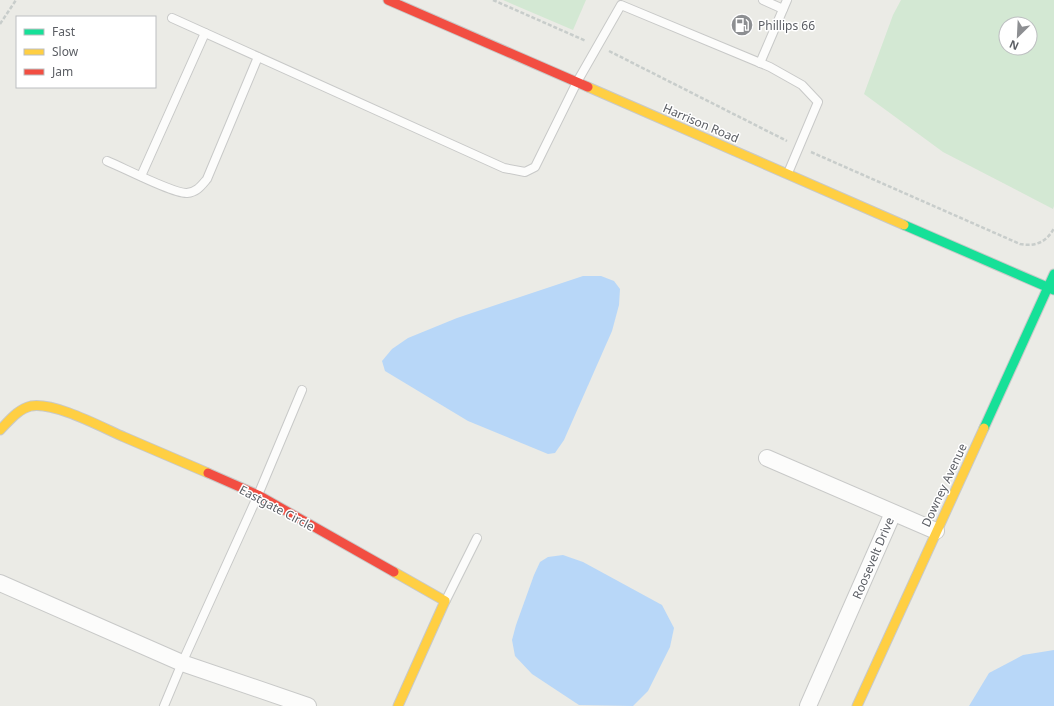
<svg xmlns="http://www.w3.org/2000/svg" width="1054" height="706" viewBox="0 0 1054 706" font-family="'Noto Sans',sans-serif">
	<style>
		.green { fill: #d3e8d3; fill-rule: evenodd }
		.water { fill: #b8d7f8 }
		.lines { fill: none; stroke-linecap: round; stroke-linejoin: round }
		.lane-casing { stroke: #c8c9c8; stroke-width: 10 }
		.street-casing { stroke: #c8c9c8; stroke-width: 18 }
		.fast-casing { stroke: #c8c9c8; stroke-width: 11 }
		.slow-casing { stroke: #c8c9c8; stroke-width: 11 }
		.jam-casing { stroke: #c8c9c8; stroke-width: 11 }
		.path { stroke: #c8cdcb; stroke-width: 2.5; stroke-dasharray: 4 2; stroke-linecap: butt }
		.lane { stroke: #fcfcfb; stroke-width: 8 }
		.street { stroke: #fcfcfb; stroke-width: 16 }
		.fast { stroke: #16e098; stroke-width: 9 }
		.slow { stroke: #ffcf43; stroke-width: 9 }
		.jam { stroke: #f24e42; stroke-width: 9 }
		.labels { text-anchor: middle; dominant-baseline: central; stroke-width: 3; stroke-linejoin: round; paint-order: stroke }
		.poi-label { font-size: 12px; fill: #5b5e64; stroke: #fff; text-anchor: start }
		.street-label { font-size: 12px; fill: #5b5e64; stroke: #fff }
	</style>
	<rect width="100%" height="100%" fill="#ebebe6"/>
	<g class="green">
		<path d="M503,0H586L573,30Z"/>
		<path d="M901,0H1054V206L1053,209L943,152L864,94L893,15ZM1006,24H1030V48H1006Z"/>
	</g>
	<g class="water">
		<path d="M583,276H601L614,281L620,289L619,305L612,331L564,440L555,453L548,454L468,421L385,371L382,361L392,349L408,338L457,318Z"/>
		<path d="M563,555L583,562L662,605L674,628L670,647L648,691L633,706L579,705L532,674L515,656L512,640L516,625L534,575L540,562L548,557Z"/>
		<path d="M1054,650V706H969L989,673L1023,655Z"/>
	</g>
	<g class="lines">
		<g class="lane-casing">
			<g id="lane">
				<path d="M763,0L783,9"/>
				<path d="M172,18L504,168L525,172L535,167L577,82L621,5L770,67L802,85L818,102L788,173"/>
				<path d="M760,63L787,0"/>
				<path d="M107,161C122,167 174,194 187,193C197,192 201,186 207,179L258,57"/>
				<path d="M141,176L205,33"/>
				<path d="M446,600L477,538"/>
				<path d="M164,706L182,663L258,495L302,390"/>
			</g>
		</g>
		<g class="street-casing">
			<g id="street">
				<path d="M767,458L936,531"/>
				<path d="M0,583L182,663L308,706"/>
				<path d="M808,706L893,513"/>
			</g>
		</g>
		<g class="fast-casing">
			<g id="fast">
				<path d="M904,225L1054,290"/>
				<path d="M984,428L1054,274"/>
			</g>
		</g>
		<g class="slow-casing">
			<g id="slow">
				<path d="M588,87L904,225"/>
				<path d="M0,430C9,421 18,409 31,406C55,402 101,427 124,437C152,449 180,461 208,473"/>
				<path d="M394,572L445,601L398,706"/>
				<path d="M857,706L984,428"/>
			</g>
		</g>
		<g class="jam-casing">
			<g id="jam">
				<path d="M388,0L588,87"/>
				<path d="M208,473L258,495L394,572"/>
			</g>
		</g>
		<g class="path">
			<path d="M493,0L586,41"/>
			<path d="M0,24L16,0"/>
			<path d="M609,51L787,141"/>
			<path d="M811,152L1020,244C1035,247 1047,242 1054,228"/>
		</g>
		<use href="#lane" class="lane"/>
		<use href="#street" class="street"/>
		<use href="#fast" class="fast"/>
		<use href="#slow" class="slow"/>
		<use href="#jam" class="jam"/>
	</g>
	<defs>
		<g id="fuel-disc" transform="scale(1.15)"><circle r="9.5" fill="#8d8f92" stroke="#fff"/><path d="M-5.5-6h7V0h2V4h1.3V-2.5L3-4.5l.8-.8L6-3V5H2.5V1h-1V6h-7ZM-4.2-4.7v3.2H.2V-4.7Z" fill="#fff"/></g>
	</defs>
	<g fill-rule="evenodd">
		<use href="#fuel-disc" x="742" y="25"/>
	</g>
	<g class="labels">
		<g class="poi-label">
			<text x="758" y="25">Phillips 66</text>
		</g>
		<g class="street-label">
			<text transform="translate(701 123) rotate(23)">Harrison Road</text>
			<text transform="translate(944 485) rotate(-65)">Downey Avenue</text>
			<text transform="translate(277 508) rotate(28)">Eastgate Circle</text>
			<text transform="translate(873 558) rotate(-67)">Roosevelt Drive</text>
		</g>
	</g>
	<rect x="16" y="16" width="140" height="72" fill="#ffffff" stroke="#bdbfc1"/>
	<rect x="24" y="29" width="20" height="6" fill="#16e098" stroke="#bdbfc1"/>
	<text x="52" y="36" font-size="12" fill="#5b5e64">Fast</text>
	<rect x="24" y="49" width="20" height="6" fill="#ffcf43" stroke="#bdbfc1"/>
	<text x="52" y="56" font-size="12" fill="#5b5e64">Slow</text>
	<rect x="24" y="69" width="20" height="6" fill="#f24e42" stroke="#bdbfc1"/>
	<text x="52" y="76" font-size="12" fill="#5b5e64">Jam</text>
	<g transform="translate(1018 36) rotate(204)"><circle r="19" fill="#ffffff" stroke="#bdbfc1"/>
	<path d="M0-3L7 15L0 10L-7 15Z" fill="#8d8f92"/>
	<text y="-6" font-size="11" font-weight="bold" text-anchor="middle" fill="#5b5e64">N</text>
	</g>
</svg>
